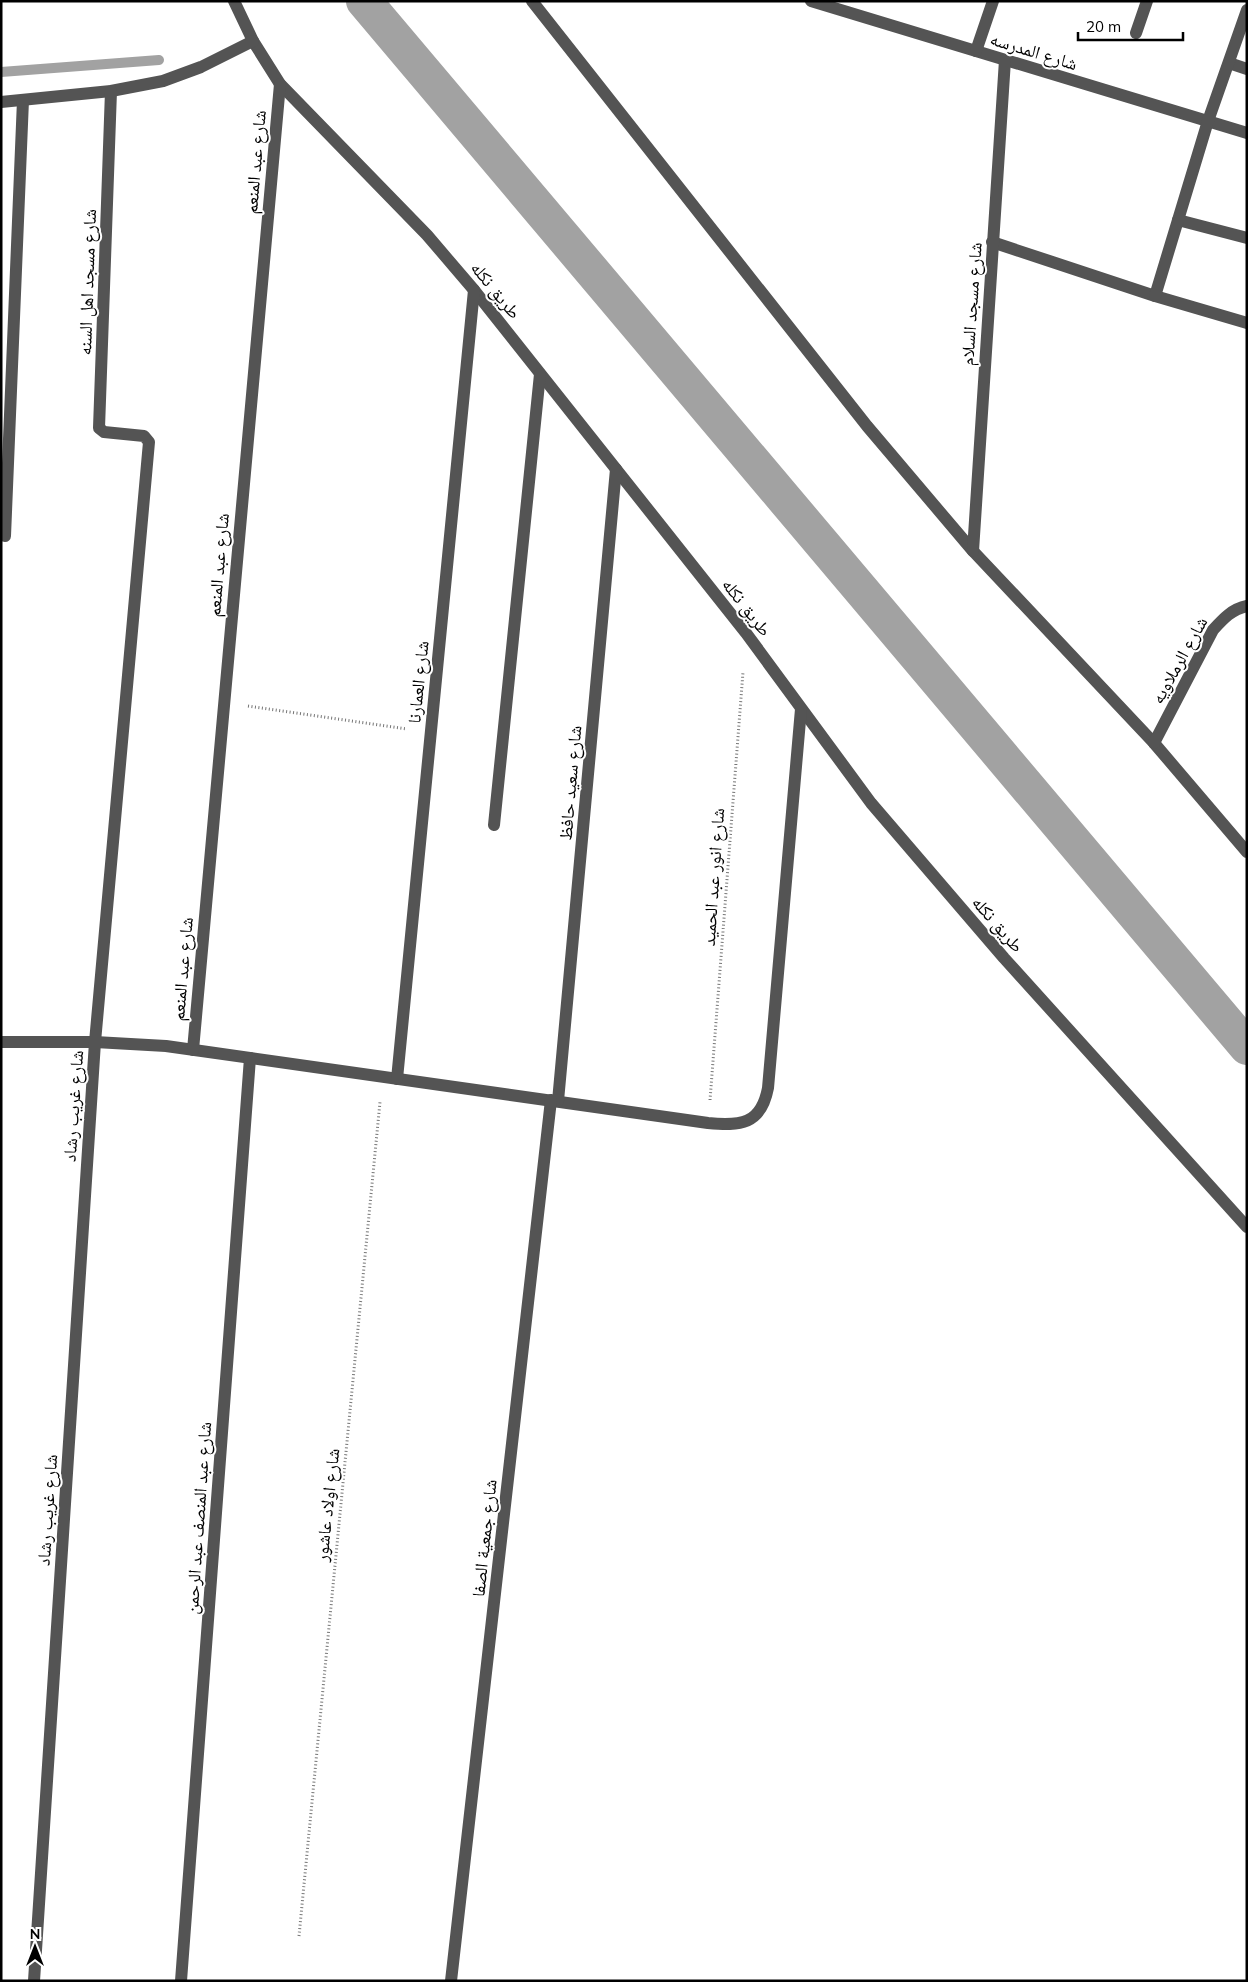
<svg xmlns="http://www.w3.org/2000/svg" width="1248" height="1982" viewBox="0 0 1248 1982" font-family="Mulish,'Noto Naskh Arabic',sans-serif">
	<style>
		.lines { fill: none; stroke-linecap: round; stroke-linejoin: round }
		.stream { stroke: #a2a2a2; stroke-width: 10 }
		.canal { stroke: #a2a2a2; stroke-width: 36 }
		.path { stroke: #767676; stroke-width: 3; stroke-dasharray: 1 2.5; stroke-linecap: butt }
		.minor { stroke: #545454; stroke-width: 12 }
		.labels { text-anchor: middle; dominant-baseline: central; stroke-width: 4; stroke-linejoin: round; paint-order: stroke }
		.street-label { font-size: 18px; fill: #000; stroke: #fff }
	</style>
	<rect width="100%" height="100%" fill="#fff"/>
	<g class="lines">
		<path class="stream" d="M1,72L159,60"/>
		<path class="canal" d="M364,1L1247,1047"/>
		<g class="path">
			<path d="M248,706L407,729"/>
			<path d="M710,1100L743,672"/>
			<path d="M299,1936L380,1102"/>
		</g>
		<g class="minor">
			<path d="M234,1L253,41L280,84L427,235L474,290L746,633L871,803L1004,958L1247,1227"/>
			<path d="M532,1L867,426L973,551L1154,743L1247,852"/>
			<path d="M811,1L1247,133"/>
			<path d="M1136,33L1147,1"/>
			<path d="M976,51L993,1"/>
			<path d="M1229,63L1247,69"/>
			<path d="M1,102L111,91L163,81L201,67L253,41"/>
			<path d="M1178,220L1247,238"/>
			<path d="M992,242L1155,296L1247,323"/>
			<path d="M1155,296L1208,121L1247,10"/>
			<path d="M5,536L23,100"/>
			<path d="M973,551L1005,60"/>
			<path d="M1154,743L1213,630C1223,619 1232,609 1247,606"/>
			<path d="M494,825L540,374"/>
			<path d="M1,1042H95L166,1046L708,1123C740,1126 761,1125 768,1088L801,709"/>
			<path d="M193,1050L280,84"/>
			<path d="M397,1079L474,290"/>
			<path d="M558,1101L616,469"/>
			<path d="M34,1981L95,1042L149,442L144,436L104,432L99,428L111,91"/>
			<path d="M181,1981L250,1058"/>
			<path d="M451,1981L551,1100"/>
		</g>
	</g>
	<g class="labels">
		<g class="street-label">
			<text transform="translate(1034 51) rotate(17)">شارع المدرسه</text>
			<text transform="translate(255 162) rotate(-85)">شارع عبد المنعم</text>
			<text transform="translate(87 282) rotate(-88)">شارع مسجد اهل السنه</text>
			<text transform="translate(496 290) rotate(51)">طريق نكله</text>
			<text transform="translate(971 304) rotate(-86)">شارع مسجد السلام</text>
			<text transform="translate(218 565) rotate(-85)">شارع عبد المنعم</text>
			<text transform="translate(747 607) rotate(52)">طريق نكله</text>
			<text transform="translate(1179 660) rotate(-61)">شارع الرملاويه</text>
			<text transform="translate(418 682) rotate(-84)">شارع العمارنا</text>
			<text transform="translate(570 783) rotate(-85)">شارع سعيد حافظ</text>
			<text transform="translate(713 877) rotate(-86)">شارع انور عبد الحميد</text>
			<text transform="translate(998 924) rotate(49)">طريق نكله</text>
			<text transform="translate(182 969) rotate(-85)">شارع عبد المنعم</text>
			<text transform="translate(73 1106) rotate(-86)">شارع غريب رشاد</text>
			<text transform="translate(327 1505) rotate(-84)">شارع اولاد عاشور</text>
			<text transform="translate(47 1510) rotate(-86)">شارع غريب رشاد</text>
			<text transform="translate(198 1518) rotate(-86)">شارع عبد المنصف عبد الرحمن</text>
			<text transform="translate(484 1538) rotate(-84)">شارع جمعية الصفا</text>
		</g>
	</g>
	<rect width="1248" height="1982" fill="none" stroke="#000000" stroke-width="5"/>
	<g transform="translate(35 1947)" stroke="#ffffff" stroke-width="4" paint-order="stroke">
	<path d="M0-4L9 19L0 12L-9 19Z" fill="#000000"/>
	<text y="-8" font-size="14" font-weight="bold" text-anchor="middle" fill="#000000">N</text>
	</g>
	<path d="M1078 32v8h105v-8" fill="none" stroke="#000000" stroke-width="2.5"/>
	<text x="1086" y="32" font-size="15" fill="#000000" stroke="#ffffff" stroke-width="4" paint-order="stroke">20 m</text>
</svg>
